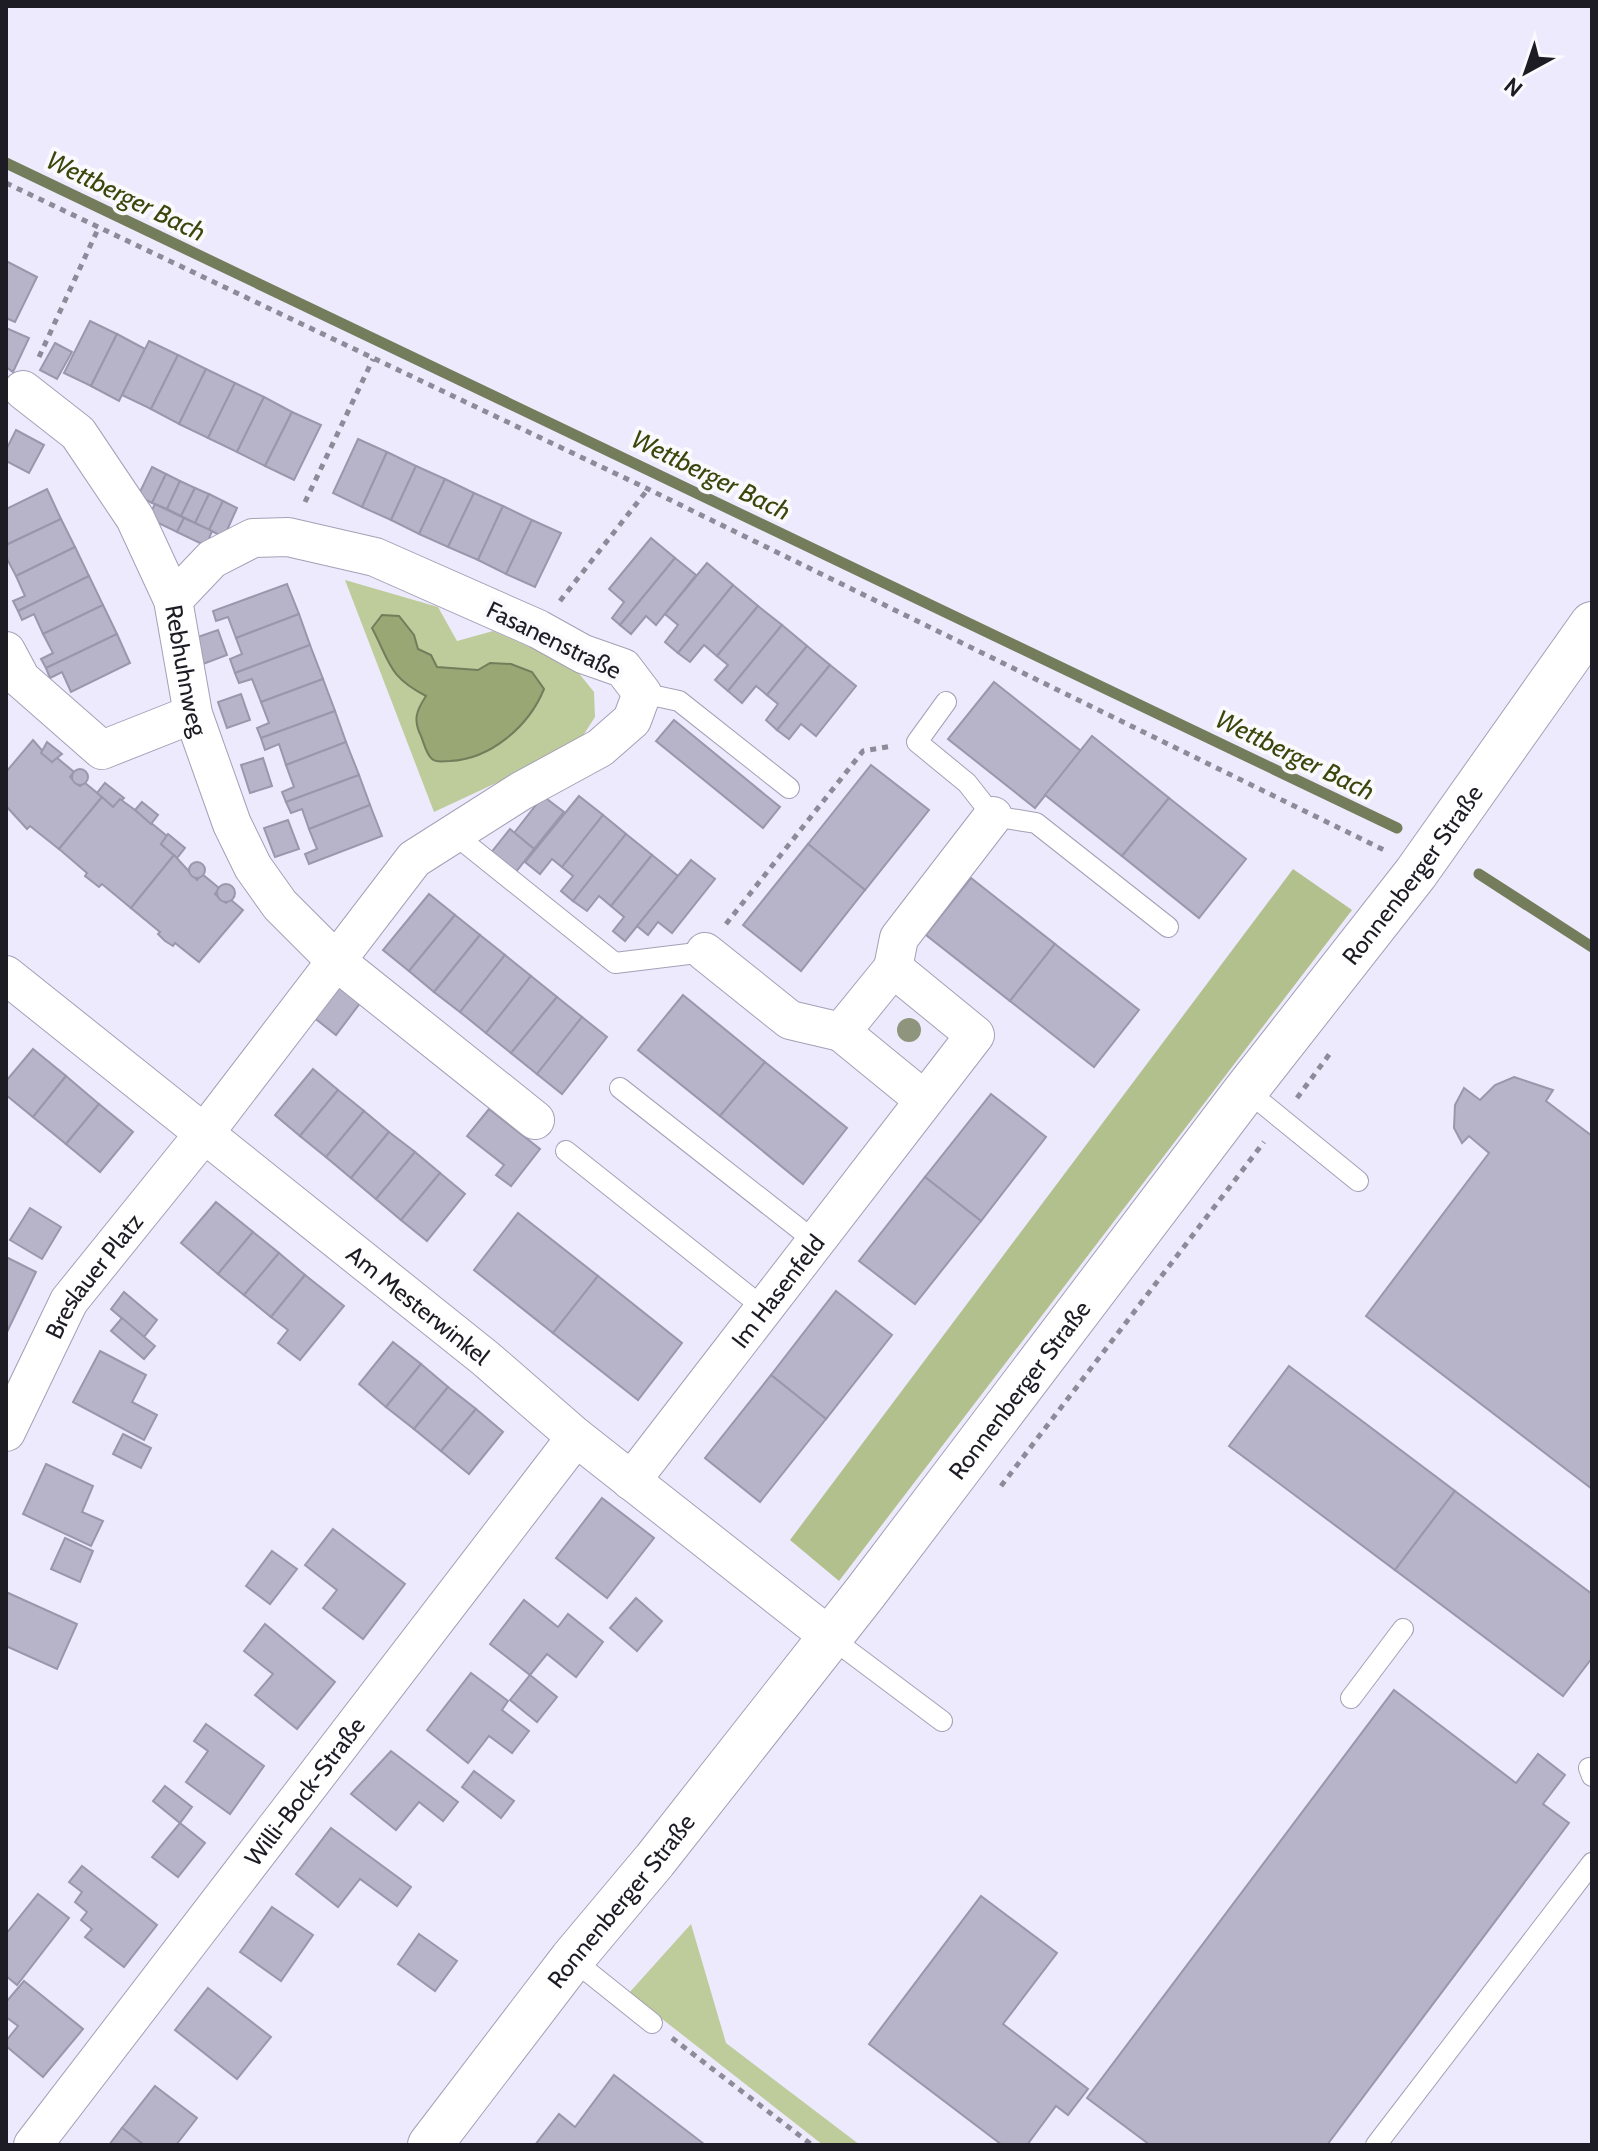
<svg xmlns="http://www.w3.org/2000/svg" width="1598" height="2151" viewBox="0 0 1598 2151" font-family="Cabin,sans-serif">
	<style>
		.green { fill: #becc9b }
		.forest { fill: #b1c08c }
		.water { fill: #98a774; stroke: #737d5c; stroke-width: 2 }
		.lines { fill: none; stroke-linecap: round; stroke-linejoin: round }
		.stream { stroke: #737d5c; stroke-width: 11 }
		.building { fill: #b7b3c9; stroke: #9a96ac; stroke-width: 2 }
		.lane-casing { stroke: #a4a0b6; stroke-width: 22 }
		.street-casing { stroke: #a4a0b6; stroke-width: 40 }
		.secondary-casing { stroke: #a4a0b6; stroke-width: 46 }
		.path { stroke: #8d8b99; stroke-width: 5; stroke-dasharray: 6 6; stroke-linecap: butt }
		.lane { stroke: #fff; stroke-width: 20 }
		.street { stroke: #fff; stroke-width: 38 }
		.secondary { stroke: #fff; stroke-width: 44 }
		.tree { fill: #8f957d }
		.labels { text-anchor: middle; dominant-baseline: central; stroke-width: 8; stroke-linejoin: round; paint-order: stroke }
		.street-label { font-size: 24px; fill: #1d1c24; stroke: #faf9fe }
		.water-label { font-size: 26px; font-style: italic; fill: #3a460a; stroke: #faf9fe }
	</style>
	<rect width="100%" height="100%" fill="#edeafd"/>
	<g class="green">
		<path d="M345,580L438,607L457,641L493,631L573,666L594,692L595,717L577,745L434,812Z"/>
		<path d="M691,1924L726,2043L860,2145H823L629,1993Z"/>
	</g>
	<path class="forest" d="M1293,869L1352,910L839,1581L790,1540Z"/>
	<path class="water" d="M382,615L399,616L414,635L418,649L431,655L437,667L478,670L490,663L511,664L532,672L544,689C529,726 491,759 450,761C443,761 437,763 432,759C426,754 424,743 421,736C413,720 416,711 426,696C388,676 391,664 372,628Z"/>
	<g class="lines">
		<g class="stream">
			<path d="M6,163L1397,828"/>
			<path d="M1479,874L1592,947"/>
		</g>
	</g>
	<g class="building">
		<path d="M6,261L37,277L15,322L6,318Z"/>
		<path d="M90,321L117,334L91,386L64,373Z"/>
		<path d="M6,328L29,338L13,372L6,367Z"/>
		<path d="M117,334L145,349L119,401L91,386Z"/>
		<path d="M149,341L178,355L151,409L122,395Z"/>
		<path d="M55,343L72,352L57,379L40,370Z"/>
		<path d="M178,355L206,369L179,424L151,409Z"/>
		<path d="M206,369L235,383L208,438L179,424Z"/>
		<path d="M235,383L264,397L237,452L208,438Z"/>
		<path d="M264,397L292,412L265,466L237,452Z"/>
		<path d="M292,412L321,425L294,480L265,466Z"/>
		<path d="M16,430L44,445L29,473L6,461V450Z"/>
		<path d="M358,439L387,452L362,507L333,493Z"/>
		<path d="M387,452L416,466L391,520L362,507Z"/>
		<path d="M416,466L445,479L419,534L391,520Z"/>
		<path d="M152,467L166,474L152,503L138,496Z"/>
		<path d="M166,474L180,481L167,509L152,503Z"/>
		<path d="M445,479L474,493L448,547L419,534Z"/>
		<path d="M180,481L195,488L181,516L167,509Z"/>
		<path d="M195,488L209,494L195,523L181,516Z"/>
		<path d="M47,489L61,519L6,545V509Z"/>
		<path d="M474,493L503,506L478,560L448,547Z"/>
		<path d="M209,494L223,501L209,530L195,523Z"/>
		<path d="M223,501L237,508L224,537L209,530Z"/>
		<path d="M155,504L184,518L177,532L148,518Z"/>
		<path d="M503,506L532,520L506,574L478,560Z"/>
		<path d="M184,518L212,531L206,546L177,532Z"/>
		<path d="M61,519L75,547L16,576L6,557V545Z"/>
		<path d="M532,520L561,533L535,587L506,574Z"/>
		<path d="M651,538L675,558L620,625L612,618L624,602L609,589Z"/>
		<path d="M75,547L89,576L18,611L13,601L25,596L16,576Z"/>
		<path d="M675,558L696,575L656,625L646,616L631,634L620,625Z"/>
		<path d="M707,563L733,585L678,653L665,642L678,625L665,614Z"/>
		<path d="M89,576L103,605L43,634L34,614L22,620L18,611Z"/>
		<path d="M287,584L299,614L236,638L228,617L216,621L213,611Z"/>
		<path d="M733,585L758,606L717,656L704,645L690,662L678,653Z"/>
		<path d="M103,605L117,634L46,668L41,659L53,653L43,634Z"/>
		<path d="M758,606L782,625L728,691L715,680L728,665L717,656Z"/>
		<path d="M299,614L310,645L235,673L230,659L242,654L236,638Z"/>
		<path d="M782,625L807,646L767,695L756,686L742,703L728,691Z"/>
		<path d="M218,630L227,655L203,664L192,639Z"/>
		<path d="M117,634L130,663L71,692L62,672L50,678L46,668Z"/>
		<path d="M310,645L323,679L261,702L252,679L239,683L235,673Z"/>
		<path d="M807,646L830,665L777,730L766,720L778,704L767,695Z"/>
		<path d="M830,665L856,686L816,736L801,724L789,739L777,730Z"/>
		<path d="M323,679L335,711L261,738L257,728L269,723L261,702Z"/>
		<path d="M994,682L1081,751L1035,808L948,739Z"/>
		<path d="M241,694L250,720L227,728L218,702Z"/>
		<path d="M335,711L346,742L286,765L279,744L265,750L261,738Z"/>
		<path d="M674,720L780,807L763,828L656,741Z"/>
		<path d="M1092,736L1169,798L1122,856L1045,795Z"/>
		<path d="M33,740L52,762L56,757L74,772L70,777L80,786L84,782L102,797L59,849L30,826L27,829L6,806V772Z"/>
		<path d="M47,742L62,754L52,762L41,753Z"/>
		<path d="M346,742L359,775L286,802L282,792L294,787L286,765Z"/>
		<path d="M263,758L272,786L250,793L241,765Z"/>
		<path d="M871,765L929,810L865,890L808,844Z"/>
		<circle cx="80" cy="777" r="8"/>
		<path d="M359,775L370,805L309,829L302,809L291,813L286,802Z"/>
		<path d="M105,783L124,798L113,807L97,793Z"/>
		<path d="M543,796L564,812L534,849L514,833Z"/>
		<path d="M579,796L603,815L562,867L552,859L540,874L525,862Z"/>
		<path d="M102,797L113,807L120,799L135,810L167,836L161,844L174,855L131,908L102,884L99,887L85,876L87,873L59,849Z"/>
		<path d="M1169,798L1246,859L1199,918L1122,856Z"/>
		<path d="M142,802L158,815L151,824L135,810Z"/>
		<path d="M370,805L382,836L309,864L305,854L317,849L309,829Z"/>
		<path d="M603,815L626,834L573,901L561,891L573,876L562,867Z"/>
		<path d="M288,820L299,849L275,857L264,828Z"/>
		<path d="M510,829L534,849L515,873L490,854Z"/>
		<path d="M168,834L185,848L177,858L161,844Z"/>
		<path d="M626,834L652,855L611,906L599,896L587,911L573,901Z"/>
		<path d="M808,844L865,890L801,971L743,925Z"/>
		<path d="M174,855L197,880L202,874L219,888L215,894L226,903L230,899L243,910L199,962L175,943L173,946L165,941L158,934L160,932L131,908Z"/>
		<path d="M652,855L678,876L625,941L613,931L624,917L611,906Z"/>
		<path d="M691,860L715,879L672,933L658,922L648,935L637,926Z"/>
		<circle cx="197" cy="870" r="8"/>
		<path d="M971,878L1055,944L1010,1001L926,935Z"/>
		<circle cx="226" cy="893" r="9"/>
		<path d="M429,894L455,915L409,971L383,950Z"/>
		<path d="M455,915L480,935L434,992L409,971Z"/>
		<path d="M480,935L505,955L460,1012L434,992Z"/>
		<path d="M1055,944L1139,1010L1094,1067L1010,1001Z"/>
		<path d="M505,955L531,976L486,1033L460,1012Z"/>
		<path d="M531,976L557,997L511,1053L486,1033Z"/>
		<path d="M341,980L364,998L336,1035L312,1016Z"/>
		<path d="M683,995L765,1062L720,1116L638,1050Z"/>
		<path d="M557,997L582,1017L537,1074L511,1053Z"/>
		<path d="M582,1017L607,1037L562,1094L537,1074Z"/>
		<path d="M33,1049L66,1076L33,1117L6,1095V1081Z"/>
		<path d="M765,1062L847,1128L803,1184L720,1116Z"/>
		<path d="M313,1069L338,1090L300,1136L275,1115Z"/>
		<path d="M66,1076L99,1104L66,1144L33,1117Z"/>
		<path d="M1514,1077L1553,1090L1546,1101L1592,1136V1489L1366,1316L1489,1153L1469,1136L1462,1143L1454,1128L1455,1105L1464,1088L1480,1100L1495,1085Z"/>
		<path d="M338,1090L364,1111L326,1157L300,1136Z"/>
		<path d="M991,1094L1046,1137L981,1221L925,1177Z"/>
		<path d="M99,1104L133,1132L100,1172L66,1144Z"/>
		<path d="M489,1109L540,1149L511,1186L496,1175L504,1165L467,1136Z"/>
		<path d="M364,1111L389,1132L351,1178L326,1157Z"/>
		<path d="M389,1132L415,1152L376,1199L351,1178Z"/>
		<path d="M415,1152L440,1173L401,1220L376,1199Z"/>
		<path d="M440,1173L465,1194L427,1241L401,1220Z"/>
		<path d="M925,1177L981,1221L915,1304L859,1261Z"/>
		<path d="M216,1202L253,1232L218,1274L181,1243Z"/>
		<path d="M30,1208L61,1227L42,1259L10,1240Z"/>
		<path d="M518,1213L598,1276L553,1333L474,1270Z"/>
		<path d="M253,1232L279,1253L244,1295L218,1274Z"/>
		<path d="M279,1253L305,1275L271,1317L244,1295Z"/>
		<path d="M6,1257L36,1272L6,1334Z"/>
		<path d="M305,1275L344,1306L300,1360L278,1343L288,1330L271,1317Z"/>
		<path d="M598,1276L682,1343L638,1400L553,1333Z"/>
		<path d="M836,1291L892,1335L826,1419L771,1375Z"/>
		<path d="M124,1292L157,1320L144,1337L111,1309Z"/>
		<path d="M122,1318L155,1346L144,1359L111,1331Z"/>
		<path d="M393,1342L421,1364L386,1407L359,1384Z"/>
		<path d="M100,1351L146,1375L132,1402L157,1415L144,1440L73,1402Z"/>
		<path d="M421,1364L448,1387L414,1429L386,1407Z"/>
		<path d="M1289,1366L1455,1491L1395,1570L1229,1446Z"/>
		<path d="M771,1375L826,1419L760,1502L705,1458Z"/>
		<path d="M448,1387L476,1409L441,1451L414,1429Z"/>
		<path d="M476,1409L503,1432L469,1474L441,1451Z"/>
		<path d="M123,1434L151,1448L141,1468L113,1454Z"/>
		<path d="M46,1464L93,1486L82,1512L103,1521L91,1546L23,1514Z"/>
		<path d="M1455,1491L1592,1594V1658L1563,1696L1395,1570Z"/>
		<path d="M602,1498L654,1538L607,1598L556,1558Z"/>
		<path d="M333,1529L405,1584L363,1639L323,1608L337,1590L305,1565Z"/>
		<path d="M65,1538L93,1551L80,1582L51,1569Z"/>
		<path d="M272,1551L297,1569L270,1604L246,1586Z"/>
		<path d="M6,1592L77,1624L57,1669L6,1646Z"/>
		<path d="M636,1598L662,1621L637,1651L610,1628Z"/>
		<path d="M524,1600L558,1627L568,1614L603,1642L576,1677L547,1654L530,1675L490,1644Z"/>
		<path d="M265,1624L335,1682L297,1729L255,1695L273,1674L244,1651Z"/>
		<path d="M471,1673L508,1701L502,1710L529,1731L512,1753L489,1736L468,1763L427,1730Z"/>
		<path d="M530,1675L557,1697L537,1722L510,1700Z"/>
		<path d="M1394,1690L1516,1783L1538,1754L1565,1775L1543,1804L1569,1823L1327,2145H1150L1087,2098Z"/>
		<path d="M206,1724L264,1766L230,1814L186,1782L208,1751L194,1741Z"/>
		<path d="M391,1751L458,1802L443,1821L419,1802L396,1830L351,1794Z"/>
		<path d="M474,1771L514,1801L501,1818L462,1787Z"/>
		<path d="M165,1786L192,1807L180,1823L153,1801Z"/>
		<path d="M180,1823L205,1843L178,1877L152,1857Z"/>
		<path d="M331,1828L411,1887L397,1906L360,1879L338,1907L296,1874Z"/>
		<path d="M82,1866L157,1925L124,1967L85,1937L92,1929L81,1920L87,1912L75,1902L82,1892L69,1882Z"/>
		<path d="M38,1894L69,1918L17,1985L6,1976V1934Z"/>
		<path d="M981,1896L1057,1953L1003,2024L1088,2089L1068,2115L1056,2106L1027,2145H1002L869,2044Z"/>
		<path d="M272,1907L313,1935L281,1981L240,1952Z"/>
		<path d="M419,1934L457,1961L435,1991L398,1964Z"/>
		<path d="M24,1981L83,2029L43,2077L6,2046V2041L18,2026L6,2017V2002Z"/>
		<path d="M208,1988L271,2037L237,2079L175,2030Z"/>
		<path d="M614,2075L704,2144L703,2145H535L559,2114L575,2127Z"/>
		<path d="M155,2086L197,2118L176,2145H144L122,2128Z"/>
		<path d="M122,2128L144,2145H109Z"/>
	</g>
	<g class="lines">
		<g class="lane-casing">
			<g id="lane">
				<path d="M642,693L679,701L789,788"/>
				<path d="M946,702L917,742L967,783L993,816L1036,823L1168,927"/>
				<path d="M454,834L615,963L705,952"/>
				<path d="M620,1088L816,1242"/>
				<path d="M1246,1090L1358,1181"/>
				<path d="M566,1151L765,1309"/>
				<path d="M830,1637L942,1721"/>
				<path d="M1351,1698L1403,1629"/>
				<path d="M1589,1768L1592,1776"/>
				<path d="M572,1959L652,2023"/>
				<path d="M1376,2145L1592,1863"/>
			</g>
		</g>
		<g class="street-casing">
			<g id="street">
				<path id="s1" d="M23,390L78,433L135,518L173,600L193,714L232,824L253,867L280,905L336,961L535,1120"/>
				<path d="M6,651L21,679L102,750L193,714"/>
				<path d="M893,968L899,938L993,816"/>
				<path id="s2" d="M6,975L485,1358L576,1437L830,1637"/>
				<path d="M841,1032L923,1099"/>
				<path id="s3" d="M6,1432L69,1301L203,1135L414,859L521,791L600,748L632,720L642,693L623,668L583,654L538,629L375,557L288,537L253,538L212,559L173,600"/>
				<path id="s4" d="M631,1481L975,1035L893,968L841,1032L790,1020L705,952"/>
				<path id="s5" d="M33,2145L576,1437"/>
			</g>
		</g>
		<g class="secondary-casing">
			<g id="secondary">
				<path id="s6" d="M430,2145L572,1959L655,1860L865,1593L1246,1090L1416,873L1592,624"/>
			</g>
		</g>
		<g class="path">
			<path d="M6,183L648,489L1384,850"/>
			<path d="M39,357L98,229"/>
			<path d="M305,502L373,359"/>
			<path d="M560,601L648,489"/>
			<path d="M726,924L863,751L893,746"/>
			<path d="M1297,1098L1331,1052"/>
			<path d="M1001,1486L1264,1142"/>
			<path d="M672,2038L812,2145"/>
		</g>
		<use href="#lane" class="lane"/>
		<use href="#street" class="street"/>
		<use href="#secondary" class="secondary"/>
	</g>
	<circle class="tree" cx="909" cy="1030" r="12"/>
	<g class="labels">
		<g class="street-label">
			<text transform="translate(554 640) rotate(26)">Fasanenstraße</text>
			<text stroke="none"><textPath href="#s1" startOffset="334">Rebhuhnweg</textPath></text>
			<text stroke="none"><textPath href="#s6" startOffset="1606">Ronnenberger Straße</textPath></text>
			<text stroke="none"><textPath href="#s3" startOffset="180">Breslauer Platz</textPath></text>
			<text stroke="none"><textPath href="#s4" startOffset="240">Im Hasenfeld</textPath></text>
			<text stroke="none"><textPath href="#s2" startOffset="528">Am Mesterwinkel</textPath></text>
			<text stroke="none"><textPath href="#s6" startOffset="958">Ronnenberger Straße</textPath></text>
			<text stroke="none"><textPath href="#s5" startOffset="446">Willi-Bock-Straße</textPath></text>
			<text stroke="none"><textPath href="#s6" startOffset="310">Ronnenberger Straße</textPath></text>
		</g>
		<g class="water-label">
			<text transform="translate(126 196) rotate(26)">Wettberger Bach</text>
			<text transform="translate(711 475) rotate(26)">Wettberger Bach</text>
			<text transform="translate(1295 755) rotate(26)">Wettberger Bach</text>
		</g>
	</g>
	<rect width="1598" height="2151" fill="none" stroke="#1d1c24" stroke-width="16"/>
	<g transform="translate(1526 72) rotate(220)" stroke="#faf9fe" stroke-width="6" paint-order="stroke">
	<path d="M0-6L14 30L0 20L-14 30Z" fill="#1d1c24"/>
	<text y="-12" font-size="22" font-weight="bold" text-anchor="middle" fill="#1d1c24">N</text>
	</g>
</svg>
